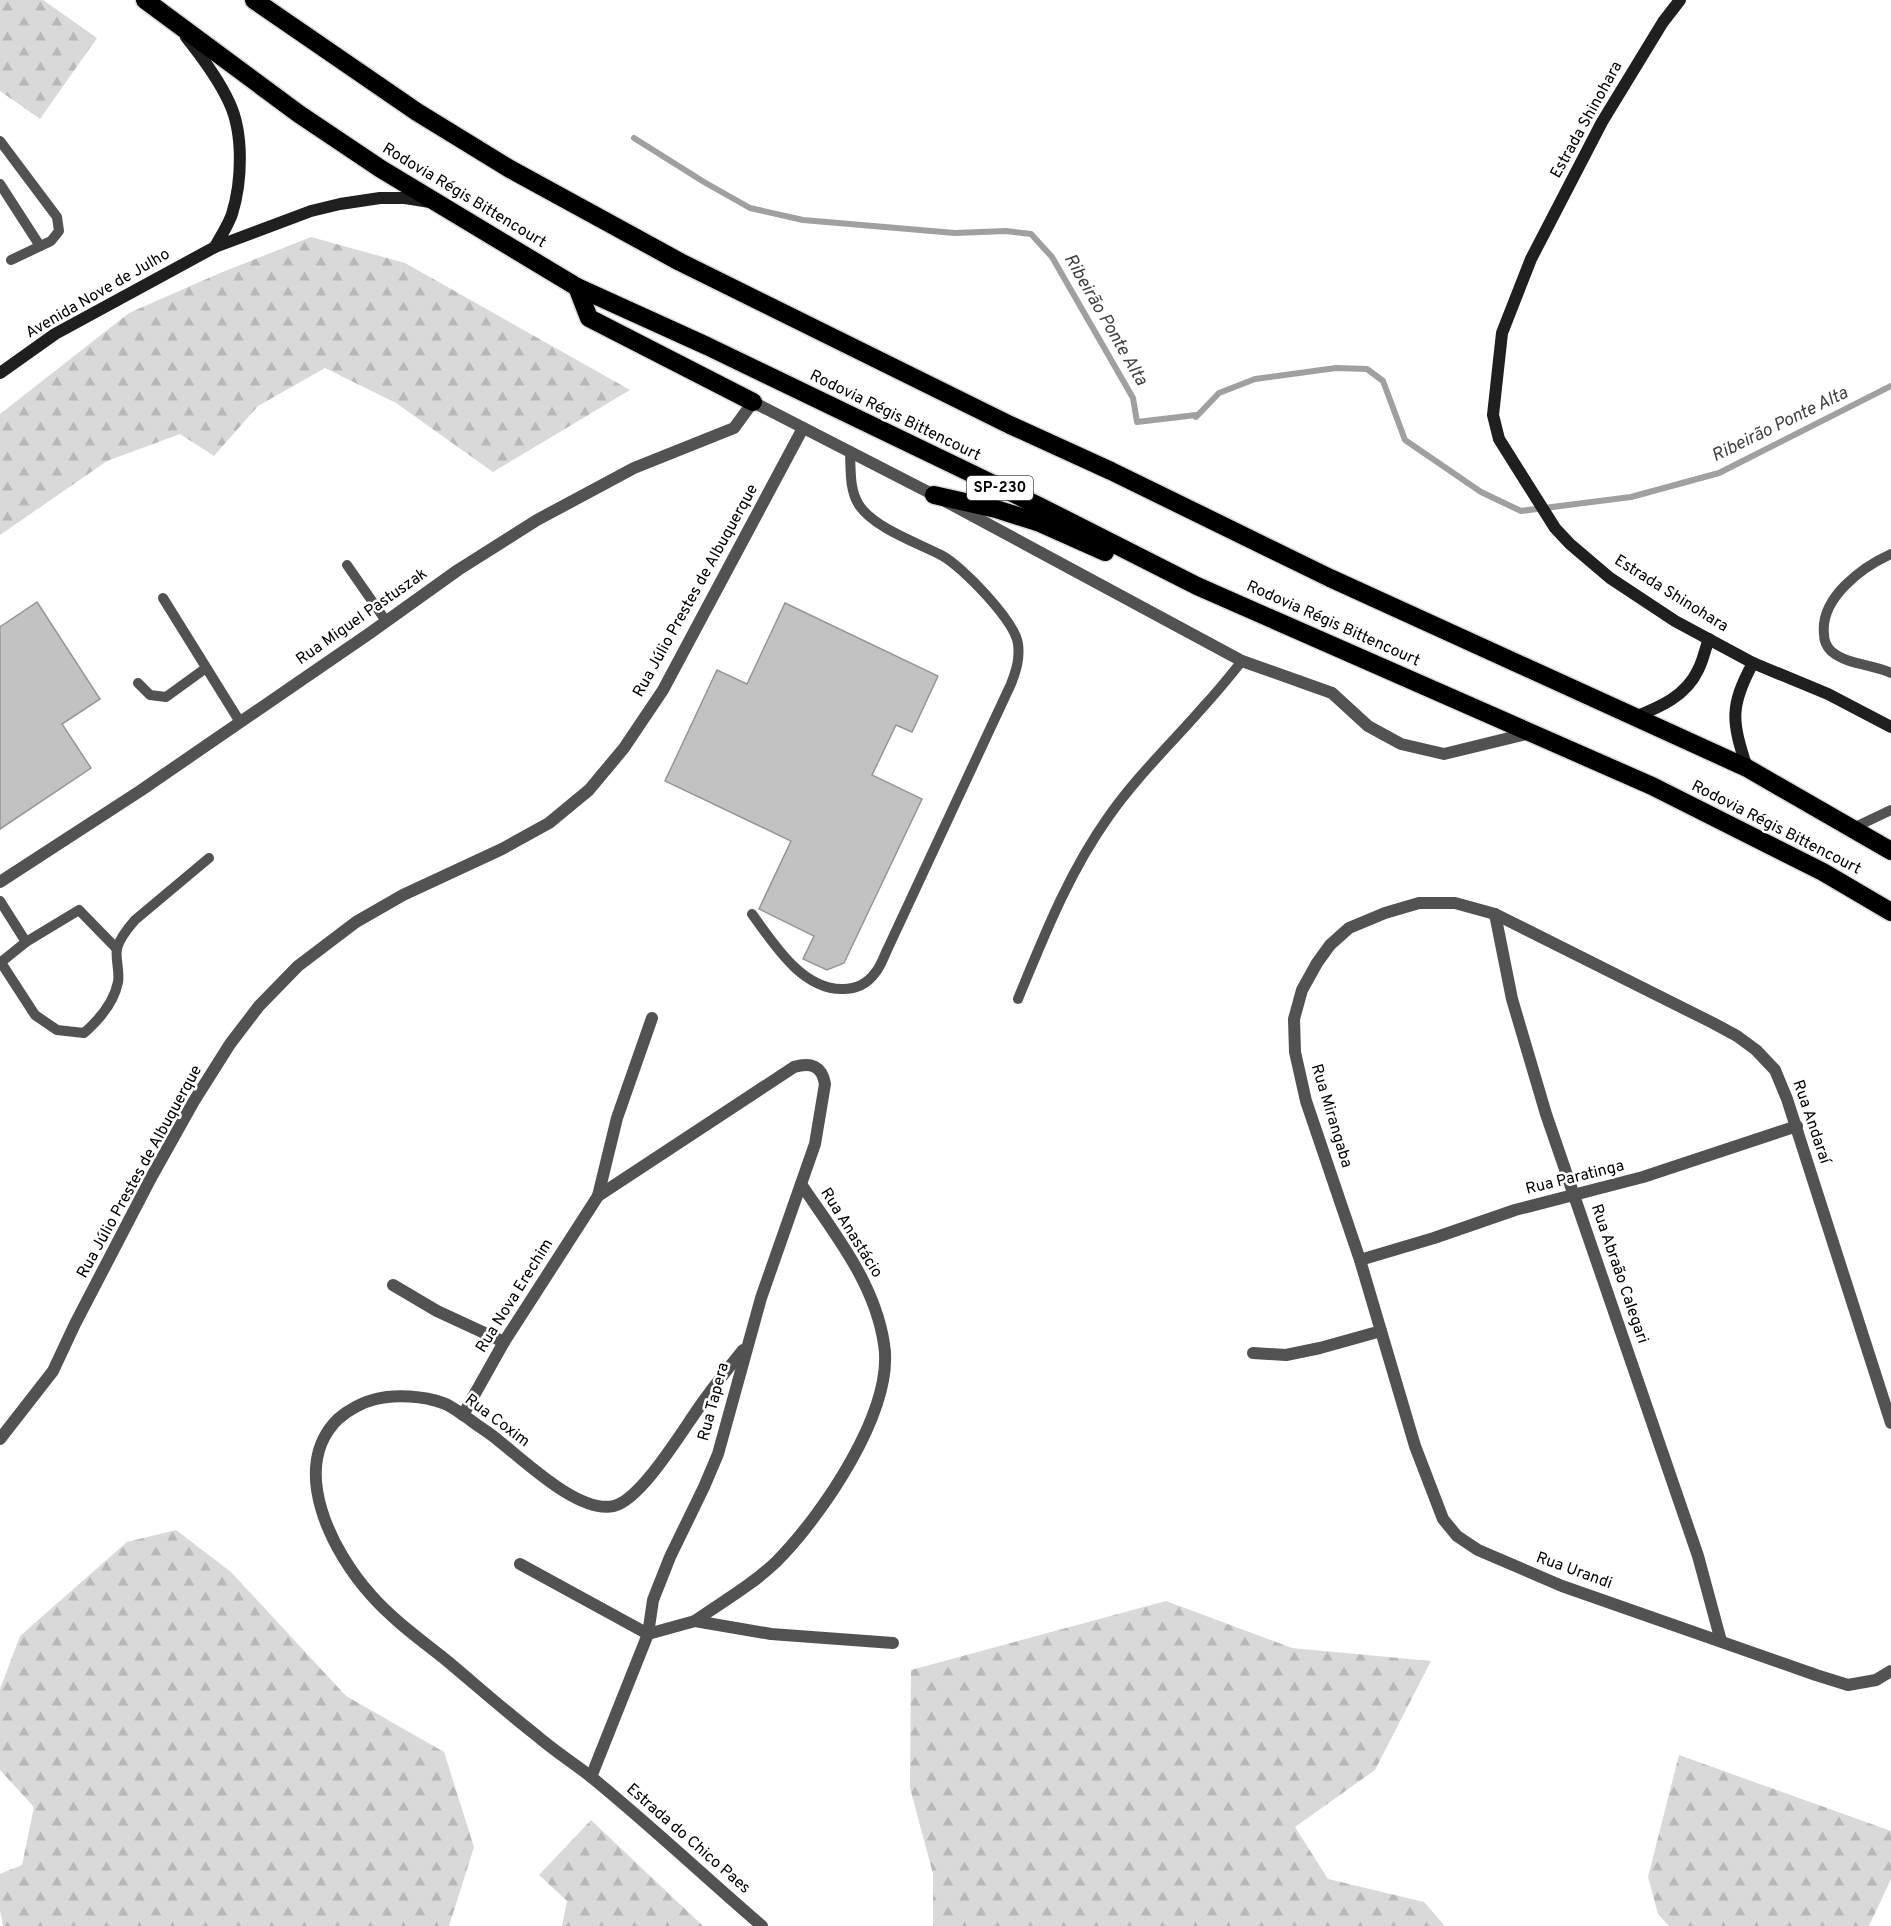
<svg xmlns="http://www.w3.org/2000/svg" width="1891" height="1926" viewBox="0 0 1891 1926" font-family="Overpass,sans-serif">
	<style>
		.forest { fill: url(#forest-firs) }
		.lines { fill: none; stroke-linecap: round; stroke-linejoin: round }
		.stream { stroke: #a0a0a0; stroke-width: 6 }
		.building { fill: #c2c2c2; stroke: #969696; stroke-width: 1.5 }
		.highway-casing { stroke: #dbdbdb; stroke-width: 21 }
		.lane { stroke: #525252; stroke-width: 10 }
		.street { stroke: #525252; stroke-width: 12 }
		.secondary { stroke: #1f1f1f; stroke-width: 12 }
		.highway { stroke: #000; stroke-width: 18 }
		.labels { text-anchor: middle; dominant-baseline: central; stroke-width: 5; stroke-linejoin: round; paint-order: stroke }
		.shield { fill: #fff; stroke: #4c4c4c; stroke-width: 1.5 }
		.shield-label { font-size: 15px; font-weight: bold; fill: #000 }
		.street-label { font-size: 16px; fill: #000; stroke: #fff }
		.water-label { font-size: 18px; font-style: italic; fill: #414141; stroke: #fff }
	</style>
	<defs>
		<pattern id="forest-firs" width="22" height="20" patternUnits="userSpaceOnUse" patternTransform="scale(1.5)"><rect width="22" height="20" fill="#d9d9d9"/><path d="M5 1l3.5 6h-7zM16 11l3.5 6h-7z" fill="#b8b8b8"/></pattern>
	</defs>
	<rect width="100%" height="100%" fill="#fff"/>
	<g class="forest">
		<path d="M0,0H43L97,38L40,119L0,91Z"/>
		<path d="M311,237L405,263L630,390L493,472L396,403L325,368L258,406L214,456L180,434L107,461L0,535V414L129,313L220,273Z"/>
		<path d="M176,1530L231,1572L346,1696L444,1752L474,1847L449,1926H3L0,1910V1874L22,1865L34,1807L0,1770V1689L20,1636L127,1542Z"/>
		<path d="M1166,1601L1292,1648L1431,1661L1375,1770L1295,1827L1328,1879L1424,1902L1445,1926H933V1874L910,1788L911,1670Z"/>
		<path d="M1679,1755L1891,1831V1879L1869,1926H1669L1658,1914L1648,1877Z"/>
		<path d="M591,1820L703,1926H562L567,1901L539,1875Z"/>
	</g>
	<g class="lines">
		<path class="stream" d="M634,138L704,182L750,208L803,220L955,233L1006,231L1031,234L1052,257L1133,398L1137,422L1196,415V417L1219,393L1255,379L1336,368L1367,369L1383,381L1405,440L1481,492L1521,511L1631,497L1719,473L1891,386"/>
	</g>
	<g class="building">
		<path d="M37,602L100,699L62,724L91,768L0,829V627Z"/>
		<path d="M785,603L938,676L912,732L896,725L872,775L922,799L844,963L827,970L803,959L814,936L759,909L791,841L665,781L717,670L747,684Z"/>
	</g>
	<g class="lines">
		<g class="highway-casing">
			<g id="highway">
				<path d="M145,0L299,114L381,169L577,287L707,346L1039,506L1197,586L1652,786L1823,872L1891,912"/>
				<path d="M254,0L417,112L510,169L680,262L1010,425L1111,471L1330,578L1747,768L1891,851"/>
				<path d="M577,287L589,318L753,402"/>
				<path d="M934,495L996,509L1040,523L1105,552"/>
			</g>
		</g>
		<g class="lane">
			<path d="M0,141L57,217L59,231L51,241L11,260"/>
			<path d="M0,184L40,246"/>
			<path d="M1891,554C1862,567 1820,598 1824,634C1824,640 1827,647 1831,651C1847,665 1872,664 1891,673"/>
			<path d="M347,565L386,621"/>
			<path d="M163,598L240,722"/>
			<path d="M138,683L150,695L166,697L206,668"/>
			<path d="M1851,829L1891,810"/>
			<path d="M0,901L26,942L1,962"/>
			<path d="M752,914C774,944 802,990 843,989C856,989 867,984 875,973C881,966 884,956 888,948L1011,684C1016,671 1020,659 1018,644C1015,621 962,566 941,555C918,543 874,528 859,505C849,489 851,470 850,452"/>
			<path d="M26,942L79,910L117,949"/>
			<path d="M0,961L35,1015L57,1030L84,1033C100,1019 114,1003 118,982C120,971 115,959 117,948C120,938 128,928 135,920L209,858"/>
			<path d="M1018,999C1044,936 1069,872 1109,816C1137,776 1172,743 1204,706C1217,692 1230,676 1242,661"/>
		</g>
		<g class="street">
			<path d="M0,882L140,791L370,633L458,570L537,520L634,468L734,428L753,402L934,495L1242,661L1332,693L1368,726L1401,744L1444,754L1530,733"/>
			<path d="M1495,914L1512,999L1546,1114L1698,1556L1721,1641"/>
			<path d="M598,1196L617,1118L652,1018"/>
			<path d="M1360,1260L1434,1238L1515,1210L1643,1177L1797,1126"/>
			<path d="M393,1285L437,1311L504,1342"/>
			<path d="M743,1350C730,1366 717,1382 705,1399C686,1424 643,1499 614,1506C579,1514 526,1462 499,1441C490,1433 479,1427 469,1419C461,1414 452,1406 443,1403C424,1396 395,1394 376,1399C363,1402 348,1410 338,1419C288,1468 333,1553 371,1595C393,1620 421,1640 446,1660C476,1685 505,1711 536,1735C553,1750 572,1762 590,1776C649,1824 705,1877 762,1926"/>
			<path d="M1253,1353L1286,1355L1320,1348L1381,1331"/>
			<path d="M463,1415L504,1342L598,1196L794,1067C811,1062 822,1066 825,1084L815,1144L761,1298L718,1454L704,1487L670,1557L653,1600L648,1634L591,1777"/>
			<path d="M1891,1423L1787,1099L1775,1070L1756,1050L1737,1036L1713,1023L1495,914L1455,903H1419L1385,913L1349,928L1330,945L1317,963L1302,990L1294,1019L1295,1052L1306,1101L1360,1260L1415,1446L1443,1519L1457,1536L1478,1550L1562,1586L1816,1675L1848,1685L1876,1680L1891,1671"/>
			<path d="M0,1439L53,1371L75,1324L152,1176L194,1101L230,1044L259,1006L298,966L356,922L403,895L502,849L549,823L589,790L624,748L663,690L803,428"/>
			<path d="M520,1564L648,1634L695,1621L771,1634L893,1643"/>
			<path d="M695,1621C722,1602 752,1585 776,1562C821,1517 895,1410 884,1344C875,1283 834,1233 801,1184"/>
		</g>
		<g class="secondary">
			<path d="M1680,0L1663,22L1602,122L1531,259L1502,333L1493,415L1499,439L1555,528L1570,544L1610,578L1675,621L1753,663L1828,694L1891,727"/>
			<path d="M186,37C202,57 218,78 229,102C244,133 242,182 232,214C228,226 220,237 215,247"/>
			<path d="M0,373L55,334L215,247L311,211L340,204L380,198H405L430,202"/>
			<path d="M1635,717C1660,707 1686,696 1698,670C1703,661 1705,649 1709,639"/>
			<path d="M1747,768C1732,722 1729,707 1753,663"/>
		</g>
		<use href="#highway" class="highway"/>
	</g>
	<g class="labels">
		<rect class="shield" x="967" y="476" width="66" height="24" rx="4.5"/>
		<g class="shield-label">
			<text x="1000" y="488">SP-230</text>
		</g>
		<g class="street-label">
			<text transform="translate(1587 120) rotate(-61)">Estrada Shinohara</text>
			<text transform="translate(464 196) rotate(31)">Rodovia Régis Bittencourt</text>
			<text transform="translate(98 294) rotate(-30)">Avenida Nove de Julho</text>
			<text transform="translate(895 416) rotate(26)">Rodovia Régis Bittencourt</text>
			<text transform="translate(696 591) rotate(-61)">Rua Júlio Prestes de Albuquerque</text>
			<text transform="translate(1671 594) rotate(32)">Estrada Shinohara</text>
			<text transform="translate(362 617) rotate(-35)">Rua Miguel Pastuszak</text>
			<text transform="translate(1333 624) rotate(24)">Rodovia Régis Bittencourt</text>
			<text transform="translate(1776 828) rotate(27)">Rodovia Régis Bittencourt</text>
			<text transform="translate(1331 1116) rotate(73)">Rua Mirangaba</text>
			<text transform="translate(1811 1122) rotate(71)">Rua Andaraí</text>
			<text transform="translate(140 1172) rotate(-61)">Rua Júlio Prestes de Albuquerque</text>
			<text transform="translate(1575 1178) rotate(-14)">Rua Paratinga</text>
			<text transform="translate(851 1233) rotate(58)">Rua Anastácio</text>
			<text transform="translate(1619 1274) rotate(71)">Rua Abraão Calegari</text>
			<text transform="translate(515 1296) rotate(-58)">Rua Nova Erechim</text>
			<text transform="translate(714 1402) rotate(-75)">Rua Tapera</text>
			<text transform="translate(497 1421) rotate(37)">Rua Coxim</text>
			<text transform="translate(1574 1571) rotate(20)">Rua Urandi</text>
			<text transform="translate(688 1839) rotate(41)">Estrada do Chico Paes</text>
		</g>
		<g class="water-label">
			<text transform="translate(1105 320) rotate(60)">Ribeirão Ponte Alta</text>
			<text transform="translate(1780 425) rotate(-26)">Ribeirão Ponte Alta</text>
		</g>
	</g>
</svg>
